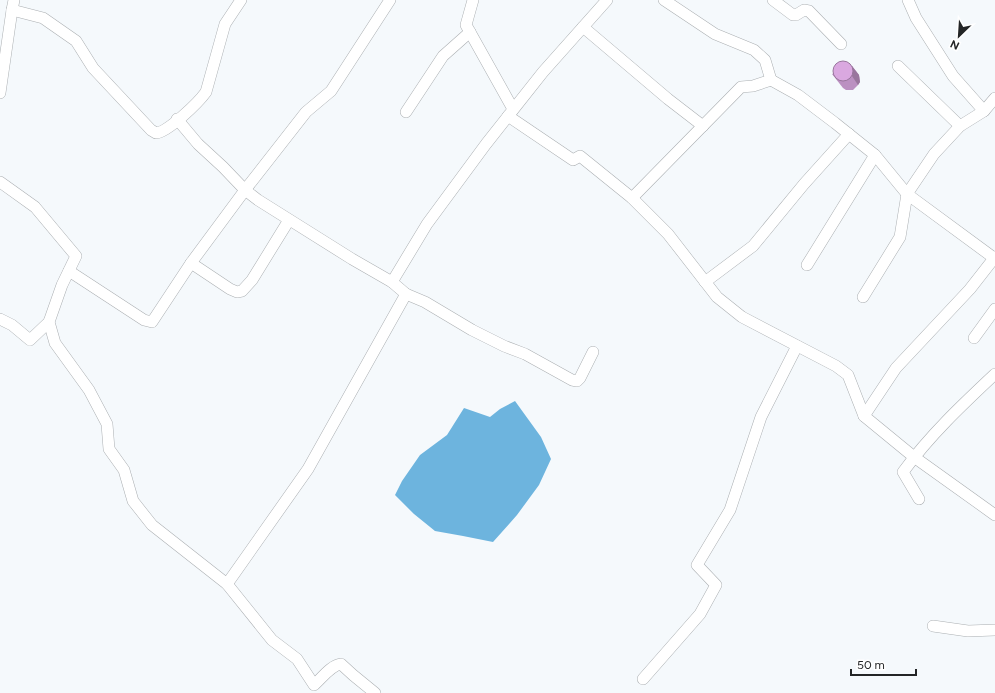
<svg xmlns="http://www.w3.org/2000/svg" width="995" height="693" viewBox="0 0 995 693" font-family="Figtree,sans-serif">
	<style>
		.water { fill: #6db4de }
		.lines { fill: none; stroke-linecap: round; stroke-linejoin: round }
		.minor-casing { stroke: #abafb2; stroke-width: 12 }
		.minor { stroke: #fff; stroke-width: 11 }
		.wall { fill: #bb90c1 }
		.shaded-wall { fill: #99769d }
		.building { fill: #daa8e0; stroke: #99769d }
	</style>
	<rect width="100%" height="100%" fill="#f5f9fc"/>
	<path class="water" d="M515,401L541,437L551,459L539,485L517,515L493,542L463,536L435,531L414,514L395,495L402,481L420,455L447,435L464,408L490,417L500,409Z"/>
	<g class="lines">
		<g class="minor-casing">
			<g id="minor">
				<path d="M473,0L466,25L513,109"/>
				<path d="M664,0L715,34L754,50L765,60L771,80"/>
				<path d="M773,0L793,15H796L804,10L809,11L841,44"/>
				<path d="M908,0L916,18L953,76L984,111"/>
				<path d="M12,10L43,18L76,41L93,68L151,130L156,133C168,132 198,103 206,92L225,24L241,0"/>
				<path d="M583,27L668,99L703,126"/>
				<path d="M898,66L960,126"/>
				<path d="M0,93L12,10L14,0"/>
				<path d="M406,112L443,56L470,32"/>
				<path d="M508,116L573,160L580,156L632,198L668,234L717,297L742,317L836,366L848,375L864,416L914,457L995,515"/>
				<path d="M177,119L198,144L223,167L245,190L258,200L352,259L392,282"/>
				<path d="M0,182L35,207L76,256L62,285L49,322L55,343L89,390L107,424L109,449L124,470L133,501L152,525L227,584L272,640L297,659L314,685C321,679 331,665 341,664L353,675L375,693"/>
				<path d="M632,198L741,87L753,86L771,80L798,95L835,123L875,155L907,194L994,258"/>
				<path d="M191,263L230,289L237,292L242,291L252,280L289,220"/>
				<path d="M807,265L875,155"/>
				<path d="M69,271L144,320L152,322L191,263L245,190L306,112L331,91L390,0"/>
				<path d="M705,282L753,246L804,184L849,134"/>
				<path d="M406,294L425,302L472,330L504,346L525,354L572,380L577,381L580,378L593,352"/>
				<path d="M863,297L900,237L907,194L934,154L960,126L984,111L995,98"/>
				<path d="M0,319L12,325L30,340L49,322"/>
				<path d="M974,338L995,309"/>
				<path d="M864,416L896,368L970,289L995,257"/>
				<path d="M919,499L903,472C930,435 962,405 995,374"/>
				<path d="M227,584L308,469L406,294L392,282L427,224L486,144L543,72L607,0"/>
				<path d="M933,626L968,631L995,630"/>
				<path d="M643,679L700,614L716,585L697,565L730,510L761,417L797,346"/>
			</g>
		</g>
		<use href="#minor" class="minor"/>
	</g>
	<path class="wall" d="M852,66L859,75L860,82L858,85L853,90H846L843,88L832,74Z"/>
	<path class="shaded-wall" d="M852,66L859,75L860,82L858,85L852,76Z"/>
	<circle class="building" cx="843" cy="71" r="10"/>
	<g transform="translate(959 36) rotate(205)" stroke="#ffffff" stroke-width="3" paint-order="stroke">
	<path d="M0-3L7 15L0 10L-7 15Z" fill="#232526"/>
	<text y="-6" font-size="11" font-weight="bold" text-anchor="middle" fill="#232526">N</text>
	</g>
	<path d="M851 669v6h65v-6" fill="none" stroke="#232526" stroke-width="2"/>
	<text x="857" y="669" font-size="12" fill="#232526" stroke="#ffffff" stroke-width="3" paint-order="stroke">50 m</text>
</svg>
